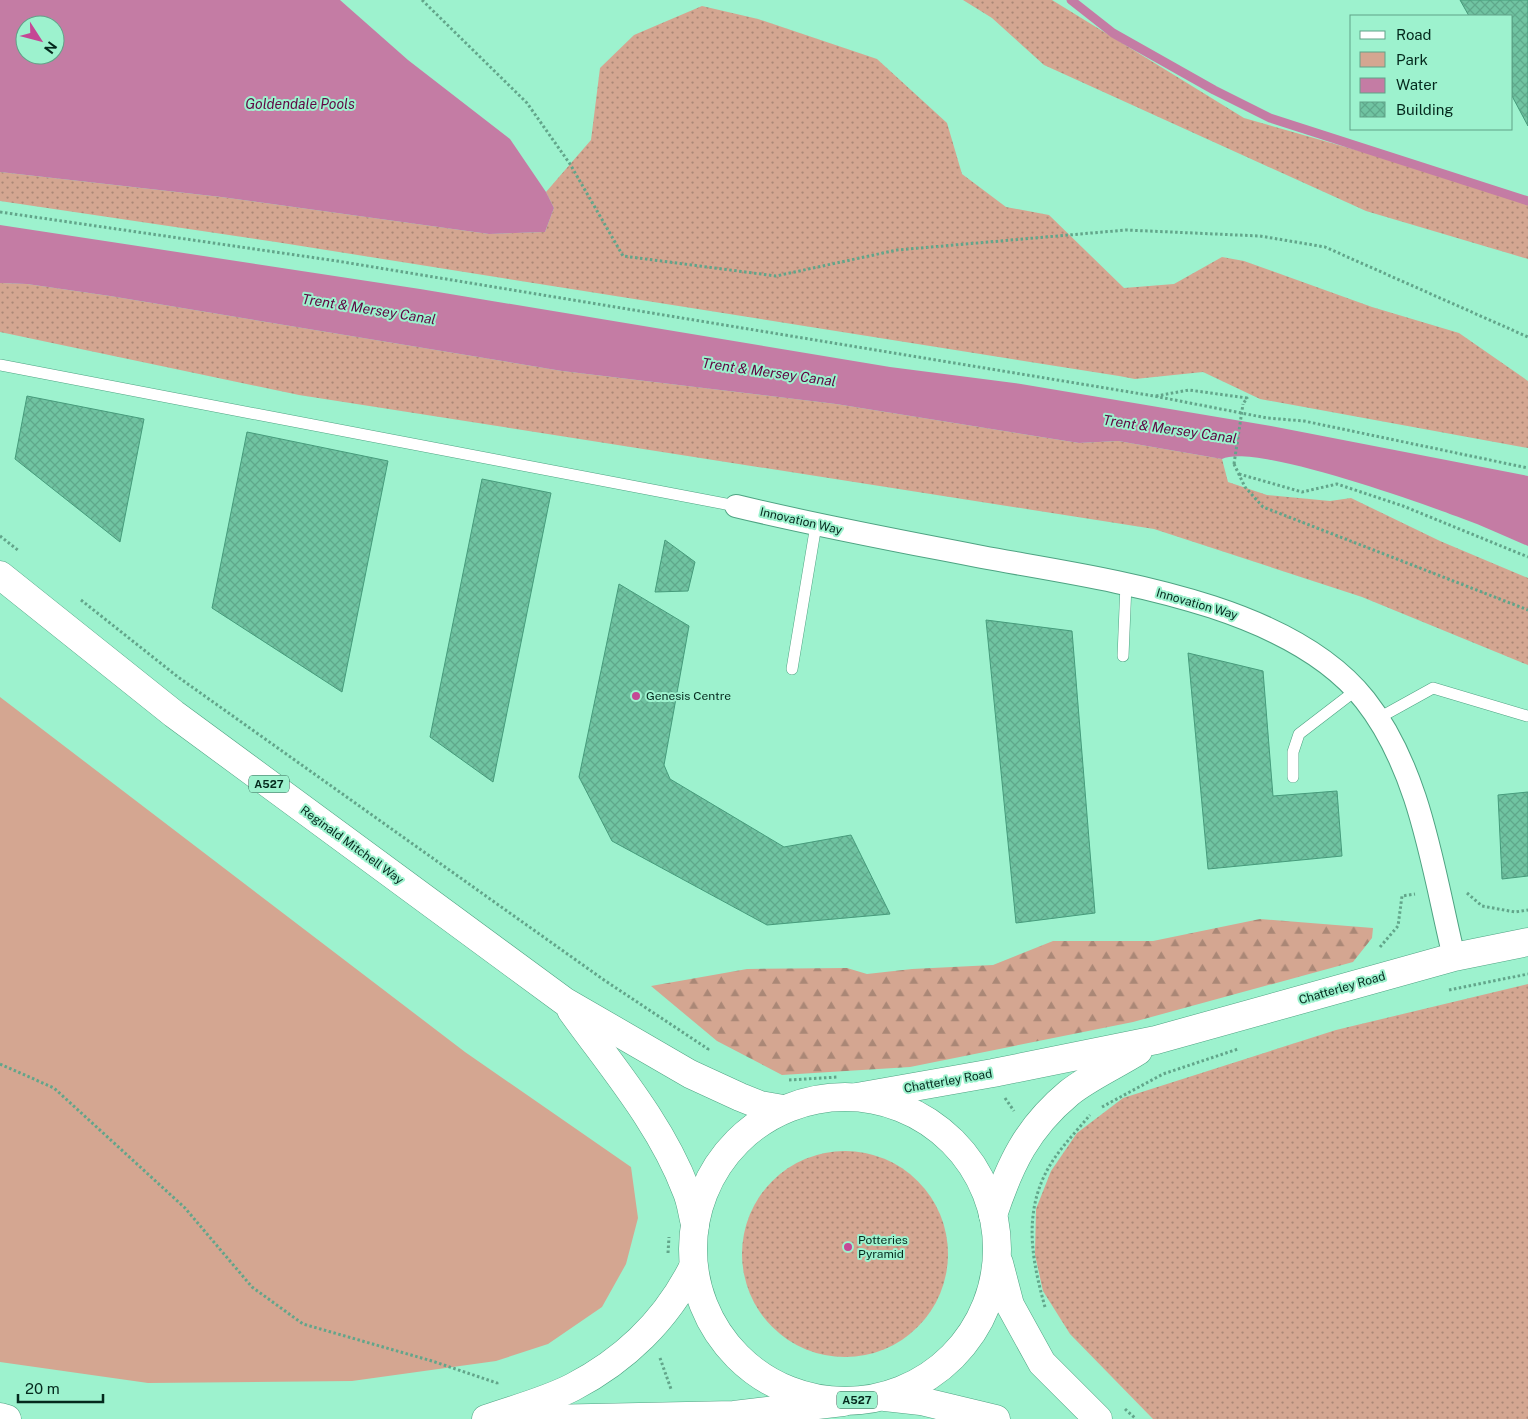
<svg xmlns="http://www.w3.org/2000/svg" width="1528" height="1419" viewBox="0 0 1528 1419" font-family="'Public Sans',sans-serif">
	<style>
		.grass { fill: url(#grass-dots) }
		.forest { fill: url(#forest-firs) }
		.green { fill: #d4a691 }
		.water { fill: #c47ca4; fill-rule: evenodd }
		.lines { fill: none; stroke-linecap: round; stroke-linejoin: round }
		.stream { stroke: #c47ca4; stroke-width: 9 }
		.building { fill: url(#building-cross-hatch); stroke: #469b7b }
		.service-casing { stroke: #4ea382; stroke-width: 12 }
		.minor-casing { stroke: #4ea382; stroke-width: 24 }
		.tertiary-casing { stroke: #4ea382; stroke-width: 29 }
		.primary-casing { stroke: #4ea382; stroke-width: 29 }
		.path { stroke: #62a58a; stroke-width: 3; stroke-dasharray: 2.5 2.5; stroke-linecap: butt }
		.service { stroke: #fff; stroke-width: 11 }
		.minor { stroke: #fff; stroke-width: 22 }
		.tertiary { stroke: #fff; stroke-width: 28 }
		.primary { stroke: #fff; stroke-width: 28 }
		.path-bridge { stroke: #62a58a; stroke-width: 3; stroke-dasharray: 2.5 2.5; stroke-linecap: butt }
		.poi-dot { fill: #c54795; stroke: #9df2ce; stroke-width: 2 }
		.labels { text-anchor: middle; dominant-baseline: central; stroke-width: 4; stroke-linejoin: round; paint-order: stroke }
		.shield { fill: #9df2ce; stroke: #326552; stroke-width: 1 }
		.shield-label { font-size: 11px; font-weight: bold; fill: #04291d }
		.street-label { font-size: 12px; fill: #04291d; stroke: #9df2ce }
		.poi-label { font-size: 12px; fill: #04291d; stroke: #9df2ce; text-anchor: start }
		.water-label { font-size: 14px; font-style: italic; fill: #600743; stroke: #9df2ce }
	</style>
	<defs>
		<pattern id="grass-dots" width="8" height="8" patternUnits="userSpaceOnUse" patternTransform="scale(1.25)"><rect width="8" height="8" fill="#d4a691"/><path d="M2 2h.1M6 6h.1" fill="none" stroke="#aa8776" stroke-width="1.8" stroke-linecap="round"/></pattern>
		<pattern id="forest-firs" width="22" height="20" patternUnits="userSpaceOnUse" patternTransform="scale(1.25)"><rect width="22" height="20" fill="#d4a691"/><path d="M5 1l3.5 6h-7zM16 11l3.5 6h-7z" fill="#aa8776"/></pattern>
		<pattern id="building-cross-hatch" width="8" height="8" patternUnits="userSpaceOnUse" patternTransform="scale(1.25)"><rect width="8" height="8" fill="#70c4a2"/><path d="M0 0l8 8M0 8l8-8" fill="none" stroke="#5fa88b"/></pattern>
	</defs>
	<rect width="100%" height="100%" fill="#9df2ce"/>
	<g class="grass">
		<path d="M963,0H1052L1244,118L1528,199V259L1366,211L1044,65L992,18Z"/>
		<path d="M702,6L758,19L877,59L947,123L962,174L1006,207L1049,215L1124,288L1174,284L1222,257L1244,261L1372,307L1459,333L1528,381V448L1260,399L1203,372L1135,379L1119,376L276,242L0,201V172L221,197L489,234L545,232L554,208L546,192L591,140L600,68L634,35Z"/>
		<path d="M0,283L27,284L110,296L562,371L836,404L1079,443L1118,441L1222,459L1228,482L1267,495L1330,501L1351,498L1440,541L1528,578V665L1362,597L1154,529L299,395L0,332Z"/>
		<path d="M1528,984V1419H1153L1070,1334L1043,1291L1035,1255L1036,1209L1051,1171L1077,1133L1123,1098L1336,1030Z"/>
		<circle cx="845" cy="1254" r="103"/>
	</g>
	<path class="forest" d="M1260,919L1373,928L1372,938L1353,962L1133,1022L910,1067L782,1075L717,1041L651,986L747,969L847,968L867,974L912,969L993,965L1053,941H1153Z"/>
	<path class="green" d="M0,697L465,1052L631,1167L638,1218L626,1264L602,1307L548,1344L496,1361L352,1381L148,1383L0,1362Z"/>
	<g class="water">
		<path d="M0,0H340L408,60L510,139L546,192L554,208L545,232L489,234L221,197L0,172ZM25,25H55V55H25Z"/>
		<path d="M0,225L420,289L890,367L1021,384L1271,426L1528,476V546C1506,537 1484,526 1461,518C1421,503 1254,443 1222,459L1118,441L1079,443L836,404L562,371L110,296L27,284L0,283Z"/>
	</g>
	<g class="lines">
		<path class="stream" d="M1071,0L1113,33L1214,90L1270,118L1528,201"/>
	</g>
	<g class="building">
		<path d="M1460,0H1528V126L1512,96V16H1469Z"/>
		<path d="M27,396L144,419L120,542L15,459Z"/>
		<path d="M247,432L388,461L342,692L212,608Z"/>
		<path d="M482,479L551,493L493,782L430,737Z"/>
		<path d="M665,540L695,562L688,591L655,592Z"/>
		<path d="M619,584L689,626L664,765L670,779L784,847L851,835L890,914L767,925L612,841L579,777Z"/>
		<path d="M986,620L1072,631L1095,913L1016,923Z"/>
		<path d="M1188,653L1263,671L1273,796L1337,791L1342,856L1208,869Z"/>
		<path d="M1528,792V876L1502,879L1498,795Z"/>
	</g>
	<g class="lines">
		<g class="service-casing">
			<g id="service">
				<path d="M0,365L736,506"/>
				<path d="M1123,656L1126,584"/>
				<path d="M792,669L816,525"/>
				<path d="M1377,719L1433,688L1527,716"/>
				<path d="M1293,777V752L1299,734L1355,691"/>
			</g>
		</g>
		<g class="minor-casing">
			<path id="minor" d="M736,506C818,526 900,541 982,557C1100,579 1287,601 1365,700C1421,771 1433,871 1454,957"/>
		</g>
		<g class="tertiary-casing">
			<g id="tertiary">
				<path d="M857,1097L993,1073L1156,1040L1454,957L1528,942"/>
				<path d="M993,1215C1010,1164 1027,1128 1069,1093C1089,1077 1116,1065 1138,1051"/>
				<path d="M0,1417L7,1419"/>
				<path d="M486,1419C514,1409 546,1401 573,1387C625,1360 667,1319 693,1267"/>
				<path d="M544,1419L734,1415L843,1402"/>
			</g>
		</g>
		<g class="primary-casing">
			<g id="primary">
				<path d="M0,575L174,714L564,1001L690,1074L740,1097L760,1105L783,1109"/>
				<path d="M571,1010C612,1067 661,1124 686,1190C691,1201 692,1213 695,1224"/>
				<circle cx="845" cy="1249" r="152"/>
				<path d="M999,1263L1010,1305L1042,1363L1098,1419"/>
				<path d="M885,1397L921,1401L996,1419"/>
			</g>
		</g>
		<g class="path">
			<path d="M422,0L527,103L570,164L623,256L776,276L897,250L1126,230L1260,236L1325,247L1528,337"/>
			<path d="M0,212L337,261L1154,396L1267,418L1304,421L1528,468"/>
			<path d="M1156,396L1189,390L1247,398L1243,404"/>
			<path d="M1234,464L1245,487L1263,507L1528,610"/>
			<path d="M1239,474L1302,492L1337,484L1403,506L1528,557"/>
			<path d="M0,536L19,551"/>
			<path d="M81,600L178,677L604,980L708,1049L707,1051"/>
			<path d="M1467,893L1482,906L1515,912L1528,910"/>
			<path d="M1380,947L1398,926L1402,896L1415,894"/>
			<path d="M1449,990L1528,974"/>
			<path d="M0,1064L54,1088L185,1208L252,1287L303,1324L432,1361L497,1383V1385"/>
			<path d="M789,1080L838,1077"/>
			<path d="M1005,1098L1014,1111"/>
			<path d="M1102,1107L1163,1074L1238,1049"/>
			<path d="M668,1253L669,1237"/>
			<path d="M1045,1307C1030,1254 1022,1204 1056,1156C1066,1142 1079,1128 1090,1115"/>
			<path d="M660,1358L671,1389"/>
			<path d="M1125,1409L1136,1419"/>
		</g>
		<use href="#service" class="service"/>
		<use href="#minor" class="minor"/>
		<use href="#tertiary" class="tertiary"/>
		<use href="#primary" class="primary"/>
		<path class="path-bridge" d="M1234,464L1243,404"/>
	</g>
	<g class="poi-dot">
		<circle cx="636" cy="696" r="5"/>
		<circle cx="848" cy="1247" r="5"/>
	</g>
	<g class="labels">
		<g class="shield">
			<rect x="249" y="775.5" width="40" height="17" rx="4"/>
			<rect x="837" y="1391.5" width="40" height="17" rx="4"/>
		</g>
		<g class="shield-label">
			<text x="269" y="784">A527</text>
			<text x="857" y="1400">A527</text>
		</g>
		<g class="street-label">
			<text transform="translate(801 521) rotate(13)">Innovation Way</text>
			<text transform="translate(1197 604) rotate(16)">Innovation Way</text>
			<text transform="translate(352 845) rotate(36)">Reginald Mitchell Way</text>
			<text transform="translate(1342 988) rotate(-16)">Chatterley Road</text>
			<text transform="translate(948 1081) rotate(-10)">Chatterley Road</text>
		</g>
		<g class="poi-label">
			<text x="646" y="696">Genesis Centre</text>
			<text x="858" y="1240">Potteries<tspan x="858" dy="14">Pyramid</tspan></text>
		</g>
		<g class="water-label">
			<text x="300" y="104">Goldendale Pools</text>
			<text transform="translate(369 309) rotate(9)">Trent &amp; Mersey Canal</text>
			<text transform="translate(769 372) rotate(8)">Trent &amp; Mersey Canal</text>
			<text transform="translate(1170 429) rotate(8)">Trent &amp; Mersey Canal</text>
		</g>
	</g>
	<rect x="1350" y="15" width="162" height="115" fill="#9df2ce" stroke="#60a287"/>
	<rect x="1360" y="31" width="25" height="8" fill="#ffffff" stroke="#60a287"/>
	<text x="1396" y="40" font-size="15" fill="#04291d">Road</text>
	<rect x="1360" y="52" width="25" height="15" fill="#d4a691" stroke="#60a287"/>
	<text x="1396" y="65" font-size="15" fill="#04291d">Park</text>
	<rect x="1360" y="78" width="25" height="15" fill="#c47ca4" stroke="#60a287"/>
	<text x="1396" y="90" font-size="15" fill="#04291d">Water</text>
	<rect x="1360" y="102" width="25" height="15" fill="url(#building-cross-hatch)" stroke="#60a287"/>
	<text x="1396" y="115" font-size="15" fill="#04291d">Building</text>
	<g transform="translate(40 40) rotate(126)"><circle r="24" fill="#9df2ce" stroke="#60a287"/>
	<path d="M0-4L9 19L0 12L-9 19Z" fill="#c54795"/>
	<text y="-8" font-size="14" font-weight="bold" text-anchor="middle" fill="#04291d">N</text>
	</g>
	<path d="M18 1394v8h85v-8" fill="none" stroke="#04291d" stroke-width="2.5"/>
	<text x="25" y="1394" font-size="15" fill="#04291d" stroke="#9df2ce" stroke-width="4" paint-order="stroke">20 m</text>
</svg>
